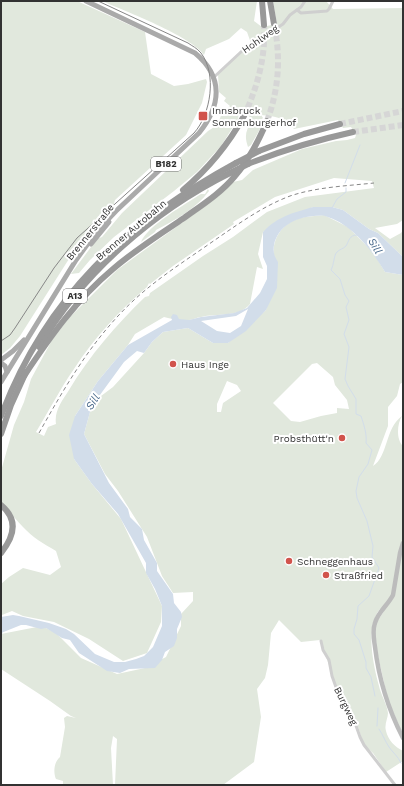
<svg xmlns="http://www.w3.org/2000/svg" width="404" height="786" viewBox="0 0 404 786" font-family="'Work Sans',sans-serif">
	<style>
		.green { fill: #e1e8dd; fill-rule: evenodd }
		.water { fill: #d2ddea; fill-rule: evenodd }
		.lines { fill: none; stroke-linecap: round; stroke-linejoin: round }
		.stream { stroke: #d2ddea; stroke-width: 1 }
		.motorway-tunnel { stroke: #d6d6d6; stroke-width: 6; stroke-dasharray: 6 3; stroke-linecap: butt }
		.minor { stroke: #cfcfcf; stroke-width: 3 }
		.secondary { stroke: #bcbcbc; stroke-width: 4.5 }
		.primary { stroke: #aaa; stroke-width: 5 }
		.motorway { stroke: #999; stroke-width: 6 }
		.tram { stroke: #878787; stroke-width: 1 }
		.rail { stroke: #878787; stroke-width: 1; stroke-dasharray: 4 3; stroke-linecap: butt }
		.motorway-bridge { stroke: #999; stroke-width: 6 }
		.poi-dot { fill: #d1534c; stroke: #fff; stroke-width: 1.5 }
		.labels { text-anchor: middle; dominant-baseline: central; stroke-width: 4; stroke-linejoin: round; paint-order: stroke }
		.shield { fill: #fff; stroke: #707070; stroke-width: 1 }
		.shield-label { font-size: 9px; font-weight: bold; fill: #323232 }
		.street-label { font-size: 10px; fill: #323232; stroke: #fff }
		.poi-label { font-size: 10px; fill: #323232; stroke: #fff; text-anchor: start }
		.water-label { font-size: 11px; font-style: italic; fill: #49698b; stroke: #fff }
	</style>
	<rect width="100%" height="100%" fill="#fff"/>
	<g class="green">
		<path d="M1,1H77L145,32L151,74L174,86L188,84L206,79L207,82L202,103L186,135L115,200L113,207L92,226L67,262L20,336L10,348L1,355Z"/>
		<path d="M102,1H257L254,21L262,27L277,24L273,1H326L333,9L403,8V220L397,224L375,228L390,239L401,233L403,230V257L378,233L369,229L343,210L332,207H313L263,232L258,254L263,269L257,267L250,304C238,318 217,313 201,317C197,317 193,320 189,320C181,321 172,319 164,317L135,334L128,345L98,381L75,416L74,459L92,484L121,519L162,606L161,622L147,653L123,661L89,639L54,622L23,616L12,611L2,615H1V584L9,577L23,568L50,575L61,567L56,551C44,544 32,537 23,527C15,519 9,510 1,503V471L14,425L24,402L31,379L52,340L69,318L117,270L212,201L233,182L242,180L253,170L302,149L336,141L347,140L355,138L356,135L351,127L343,128L338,120L294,129C287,118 274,116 261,115L263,118L258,123L260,124V129L251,145L248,147C244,136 246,130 252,121L249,116L239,112L238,119L221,146L197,172L174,191L114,237L90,260L79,273L71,274L97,239L102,237L122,213L208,131C217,126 220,121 222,111L224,110L226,111L230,106L224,101L226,98L219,92L218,74L242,52L252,46L247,32L241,28L229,39L206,49L204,55C191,36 125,11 102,1ZM334,178L372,181L374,188L305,197L267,212L233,237L203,256L150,293L149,296L145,297C116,325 90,355 69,390C62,401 54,411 56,424L48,427L44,436L36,432C49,411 60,389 74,369C94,338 119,311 147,287L149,283L150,284L173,266L234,224L233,222L275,197Z"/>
		<path d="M208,189L209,191C196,209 175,220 156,230L155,232L141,242C147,226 187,203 201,194H205Z"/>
		<path d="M324,215L348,227L373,252L385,272L403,275V382L400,384L397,396L388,407V426L373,466C388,457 385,428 402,416C397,424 396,439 403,446V730H401L388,700L378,656L375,632L377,622L384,611L380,609C365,627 373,664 379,686C381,695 387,704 388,713C388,718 384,725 386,731C388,740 395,747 403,751V761L386,772L373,753L366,747L362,739L355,718L346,701L338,690L320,640L301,642L279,620L271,633L268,665L265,678L257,689L261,717L254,762L223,785H115L117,739L113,736L111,748L113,785H63V781L56,779C53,772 54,762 60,757L65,727L64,718L67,716L76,718L71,716L50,701L1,669V634L42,626L56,633L81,658L117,674L145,668L166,657L181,626V614L193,601V592L173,593L162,576L147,537L118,491L105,474L84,434L90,412L97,399L113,387L144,353L152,342L163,332L188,328L213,343H228L266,310L274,257C271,237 285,220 305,217C311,216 318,216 324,215ZM317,363L333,377L335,385L347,400L349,409L337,408V413L321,416L300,422L291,421L273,403L312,364ZM227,381L237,385L241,391L223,403L221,412H217V404Z"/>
	</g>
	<path class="water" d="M313,207H332L343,210L369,229L378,233L403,257V275L385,272C371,249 352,224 325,216C322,215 317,216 313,216C295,218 278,226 274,245C273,252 274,256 278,262L277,288L266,310L246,331L228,343H213L188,328L163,332L152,342L144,353L137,351L124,362L97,399L90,412L84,434L109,483L128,509L130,517L142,529L144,540L157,563V571L173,594L174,603L181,612L182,617L177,629V638L174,646L165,652L162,660L155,668L129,669L120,673L107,671L79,653L70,640L62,638L46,628L41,629L26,625H21L1,633V617L13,615L19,616L49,623L66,629L74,634L95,654L114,662H125L136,659L144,656L153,647L162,626V606L155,589L146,573V563L118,514L92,484L74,459L69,435L75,416L98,381L128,345L172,320L171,317L173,314L177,315L179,319L189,320L201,317L234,313L247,308L260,293L267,279V266L263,257V232C278,216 293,213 313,207ZM248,309L241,326L230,333L217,331L201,321L236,316Z"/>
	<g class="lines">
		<g class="stream">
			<path d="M345,183L360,145"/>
			<path d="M332,208L337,199L346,192V188"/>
			<path d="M357,235C349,235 349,241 346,246C343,249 340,249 337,252C334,254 334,265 331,270L340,279L345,295L349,301L346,307L349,320L344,334L349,347L345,379L348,386L356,399V414L361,416C364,425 367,434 366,443L372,450L368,464L359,477L356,491L357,498L367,521L373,546L372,557L379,568L369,596L358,606L357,619L354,629V634L359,640L366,662V668L371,677L375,696"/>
			<path d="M1,641L2,631"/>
			<path d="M1,645V652"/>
			<path d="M377,726L378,708"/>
			<path d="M379,729C383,735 385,741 389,747C393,753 398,756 401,763"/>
		</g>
		<g class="motorway-tunnel">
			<path d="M244,116C257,88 266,57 264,25"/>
			<path d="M267,121C279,89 281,57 274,24"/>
			<path d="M340,124L403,111"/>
			<path d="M353,132L403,125"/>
		</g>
		<g class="minor">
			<path d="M297,10L301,13L327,11L329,9L333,1"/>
			<path d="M213,78L242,51L283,24L290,15L301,7L305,1"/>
			<path d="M321,641L323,650L329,660L332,676L337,690L346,702L353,717L360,737L364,745L395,785"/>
		</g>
		<path class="secondary" d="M403,543L400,553L393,595C388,605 378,612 375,623C372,631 374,639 375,647C379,680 388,709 403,738"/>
		<g class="primary">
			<path d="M91,244L109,222"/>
			<path d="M1,360L13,351L24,340"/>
			<path d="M1,363L5,366L7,372"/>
			<path d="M1,382L76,260L97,231L116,211L199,133C221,106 224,77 195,53L86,1"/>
		</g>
		<g class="motorway">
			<path d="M262,1L264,25"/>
			<path d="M270,1L274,24"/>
			<path d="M259,151L304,134L340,124"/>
			<path d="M248,164C283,150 317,140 353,132"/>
			<path d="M183,190C208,169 228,145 244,116"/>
			<path d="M39,347C82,273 154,211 230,173"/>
			<path d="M24,376C50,337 76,300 113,269C135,250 160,234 184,218C202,205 221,193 235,176C249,160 259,140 267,121"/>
			<path d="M1,416C46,297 126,223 236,163"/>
			<path d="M1,434L11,405L26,372"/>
			<path d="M1,505C19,520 14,537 1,553"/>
		</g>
		<path class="tram" d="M1,341L10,335L15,328L54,268L77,238L194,133C211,114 217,74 201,53C197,48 192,46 188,43L98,1"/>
		<path class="rail" d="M39,433C66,385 93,338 134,300C158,278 185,261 212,242C237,225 261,207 290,196C317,187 346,186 374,183"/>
		<g class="motorway-bridge">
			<path d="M236,163L259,151"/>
			<path d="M230,173L248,164"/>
		</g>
	</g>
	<g class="poi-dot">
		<rect x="198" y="111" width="10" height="10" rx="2"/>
		<circle cx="173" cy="364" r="4"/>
		<circle cx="342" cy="438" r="4"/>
		<circle cx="289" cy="561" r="4"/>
		<circle cx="326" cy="575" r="4"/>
	</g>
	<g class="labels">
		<g class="shield">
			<rect x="151" y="157" width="30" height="14" rx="3"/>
			<rect x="63" y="289" width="24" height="14" rx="3"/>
		</g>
		<g class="shield-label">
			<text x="166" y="164">B182</text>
			<text x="75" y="296">A13</text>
		</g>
		<g class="street-label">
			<text transform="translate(260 39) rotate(-35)">Hohlweg</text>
			<text transform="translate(131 230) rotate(-40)">Brenner Autobahn</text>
			<text transform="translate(90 232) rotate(-51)">Brennerstraße</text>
			<text transform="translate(346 706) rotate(64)">Burgweg</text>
		</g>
		<g class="poi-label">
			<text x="212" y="110">Innsbruck<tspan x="212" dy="12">Sonnenburgerhof</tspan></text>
			<text x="181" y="364">Haus Inge</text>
			<text x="334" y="438" text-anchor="end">Probsthütt'n</text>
			<text x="297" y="561">Schneggenhaus</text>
			<text x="334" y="575">Straßfried</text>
		</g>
		<g class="water-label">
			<text transform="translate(375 246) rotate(59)">Sill</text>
			<text transform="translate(93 402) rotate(-58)">Sill</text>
		</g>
	</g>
	<rect width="404" height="786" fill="none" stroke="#323232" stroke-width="4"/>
</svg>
